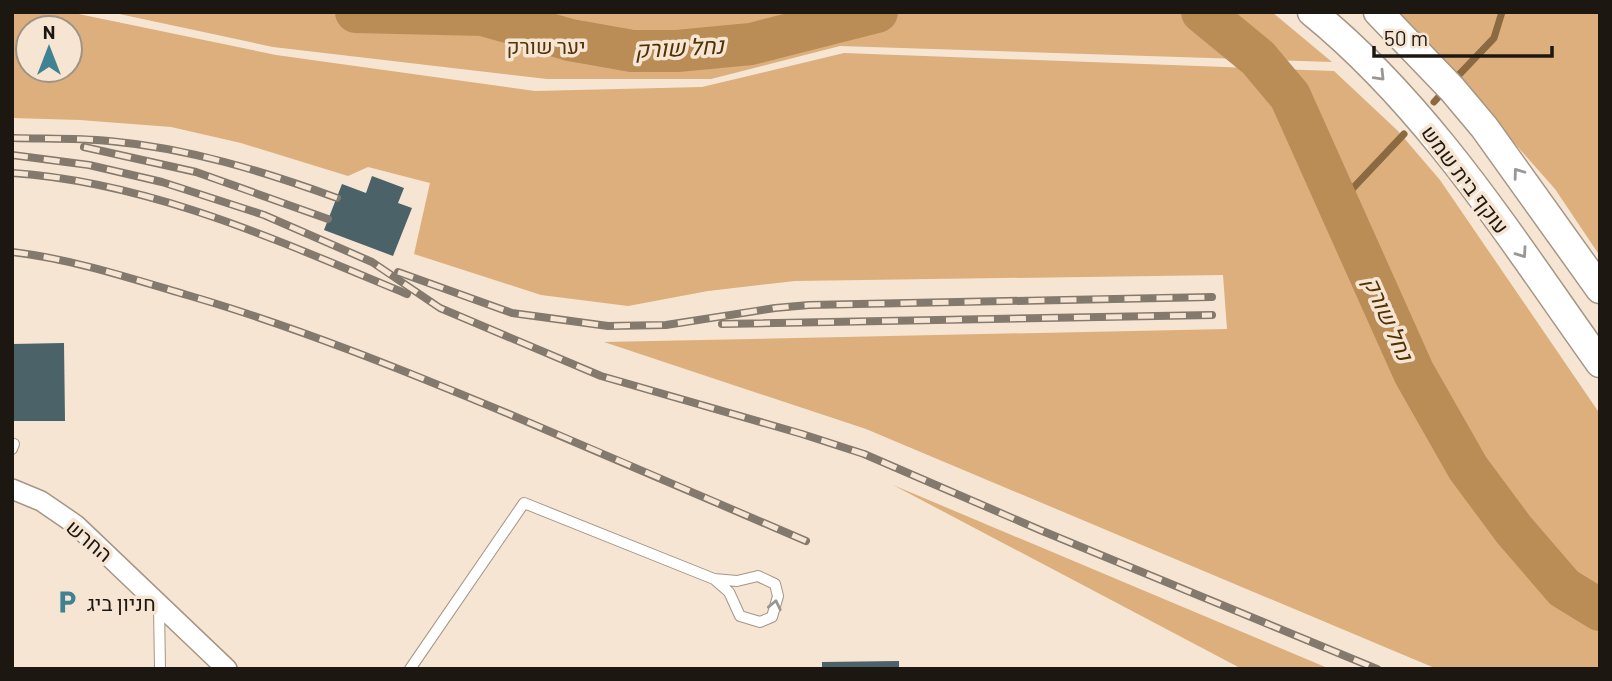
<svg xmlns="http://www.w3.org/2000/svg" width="1612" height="681" viewBox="0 0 1612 681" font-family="Barlow,Heebo,sans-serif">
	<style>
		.green { fill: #dcaf7c; fill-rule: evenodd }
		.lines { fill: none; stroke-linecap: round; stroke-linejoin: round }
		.stream { stroke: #8b6941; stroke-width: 7 }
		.river { stroke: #ba8c56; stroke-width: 42 }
		.building { fill: #4a6268 }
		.service-casing { stroke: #a59685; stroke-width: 12 }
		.minor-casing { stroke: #a59685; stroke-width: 22 }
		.secondary-casing { stroke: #a59685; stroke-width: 31 }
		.service { stroke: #fff; stroke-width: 10 }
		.minor { stroke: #fff; stroke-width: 19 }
		.secondary { stroke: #fff; stroke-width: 28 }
		.rail-casing { stroke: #84796d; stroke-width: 8 }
		.rail { stroke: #f6e5d3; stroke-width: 5; stroke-dasharray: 16; stroke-linecap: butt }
		.oneway { stroke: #999794 }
		.labels { text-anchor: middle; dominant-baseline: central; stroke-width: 7; stroke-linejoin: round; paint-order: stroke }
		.park-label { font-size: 21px; fill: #543408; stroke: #f6e5d3 }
		.street-label { font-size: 21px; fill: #1d1711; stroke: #f6e5d3 }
		.poi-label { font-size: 21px; fill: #1d1711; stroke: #f6e5d3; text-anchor: start }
		.water-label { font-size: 23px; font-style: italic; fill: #503103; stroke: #f6e5d3 }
	</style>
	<rect width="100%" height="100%" fill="#f6e5d3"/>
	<g class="green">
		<path d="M12,12H69L276,55L535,91L702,87L844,53L1334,71L1398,131L1440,180L1600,414V669H1437L866,429L604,342L1227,329L1223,275L795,281L708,291L628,306L541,295L414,254L430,183L368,167L348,176L241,143L171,127L80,120L12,118ZM70,28V70H28V28Z"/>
		<path d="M110,12H1272L1332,62L840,46L711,79H547L273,47Z"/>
		<path d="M1390,12H1600V256L1555,189L1434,52Z"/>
		<path d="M893,485L1330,669H1242Z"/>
	</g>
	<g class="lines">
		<g class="stream">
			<path d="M1453,81L1494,38L1502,12"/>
			<path d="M1434,102L1445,90"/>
			<path d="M1338,204L1404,134"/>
		</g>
		<g class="river">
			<path d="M356,12L483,15L570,40L632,51H677L751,44L877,12"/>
			<path d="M1202,12L1258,58L1290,96L1414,373L1468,468L1514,530L1564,588L1600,610"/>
		</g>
	</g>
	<g class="building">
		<path d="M372,176L404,188L398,203L412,208L393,256L324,230L342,184L366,193Z"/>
		<path d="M64,343L65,421H12V344Z"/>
		<path d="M899,661V669H822V662Z"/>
	</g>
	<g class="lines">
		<g class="service-casing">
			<g id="service">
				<path d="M12,449L14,444"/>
				<path d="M159,607L160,669"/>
				<path d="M410,669L524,503L714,579L737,581L758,576L775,584L778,596L772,617L760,622L740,616L729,592L714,579"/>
			</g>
		</g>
		<g class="minor-casing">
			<path id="minor" d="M12,489L41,501L76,525L227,669"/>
		</g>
		<g class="secondary-casing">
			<g id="secondary">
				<path d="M1312,12C1430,108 1512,240 1600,363"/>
				<path d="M1378,12L1452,89L1484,127L1600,289"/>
			</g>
		</g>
		<use href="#service" class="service"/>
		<use href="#minor" class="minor"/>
		<use href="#secondary" class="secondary"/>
		<g class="rail-casing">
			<g id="rail">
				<path d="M13,138C45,139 77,138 109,141C187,148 263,171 337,198"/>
				<path d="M84,147L196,172L328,219"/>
				<path d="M12,155L89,165L162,182L264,215L372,262L440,308L601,376L802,434L864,454L1040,530L1377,669"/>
				<path d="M12,173C151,182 281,242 407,294"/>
				<path d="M12,252C72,259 130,278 187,295C297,327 403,370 509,414C609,456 708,499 806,541"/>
				<path d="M398,272L512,313L608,326L666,325L775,308L809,305L1212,297"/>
				<path d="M722,324L1212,315"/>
			</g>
		</g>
		<use href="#rail" class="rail"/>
	</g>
	<defs><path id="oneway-chevron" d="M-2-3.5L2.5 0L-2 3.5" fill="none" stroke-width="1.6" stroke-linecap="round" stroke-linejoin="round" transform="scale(1.75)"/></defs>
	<g class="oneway">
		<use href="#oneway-chevron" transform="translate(1380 76) rotate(46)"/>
		<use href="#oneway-chevron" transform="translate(1518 173) rotate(-126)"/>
		<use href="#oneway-chevron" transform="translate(1522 253) rotate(55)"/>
		<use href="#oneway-chevron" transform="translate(775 605) rotate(-78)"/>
	</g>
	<defs>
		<g id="parking-bare" transform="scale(1.89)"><path d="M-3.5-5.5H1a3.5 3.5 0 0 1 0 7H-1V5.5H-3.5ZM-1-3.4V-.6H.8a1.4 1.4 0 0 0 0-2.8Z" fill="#3f8292" stroke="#f6e5d3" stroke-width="2.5" paint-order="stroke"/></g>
	</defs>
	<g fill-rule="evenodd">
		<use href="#parking-bare" x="67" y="602"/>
	</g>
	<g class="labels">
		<g class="park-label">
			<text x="546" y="45">יער שורק</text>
		</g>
		<g class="street-label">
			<text transform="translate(1466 179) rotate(53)">עוקף בית שמש</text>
			<text transform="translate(90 540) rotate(40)">החרש</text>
		</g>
		<g class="poi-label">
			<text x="87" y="602">חניון ביג</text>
		</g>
		<g class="water-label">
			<text transform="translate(679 47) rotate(-3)">נחל שורק</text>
			<text transform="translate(1389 318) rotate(66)">נחל שורק</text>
		</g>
	</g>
	<rect width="1612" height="681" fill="none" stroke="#1d1711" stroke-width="28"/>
	<g transform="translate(49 49)"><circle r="33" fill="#f6e5d3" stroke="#9f9385" stroke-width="2"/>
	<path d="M0-5L12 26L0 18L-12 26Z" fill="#3f8292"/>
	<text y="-10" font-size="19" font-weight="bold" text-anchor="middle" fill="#1d1711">N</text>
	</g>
	<path d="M1374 46v10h178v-10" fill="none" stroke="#1d1711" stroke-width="3.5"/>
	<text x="1384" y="46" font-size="21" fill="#1d1711" stroke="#f6e5d3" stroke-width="5" paint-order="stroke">50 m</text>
</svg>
